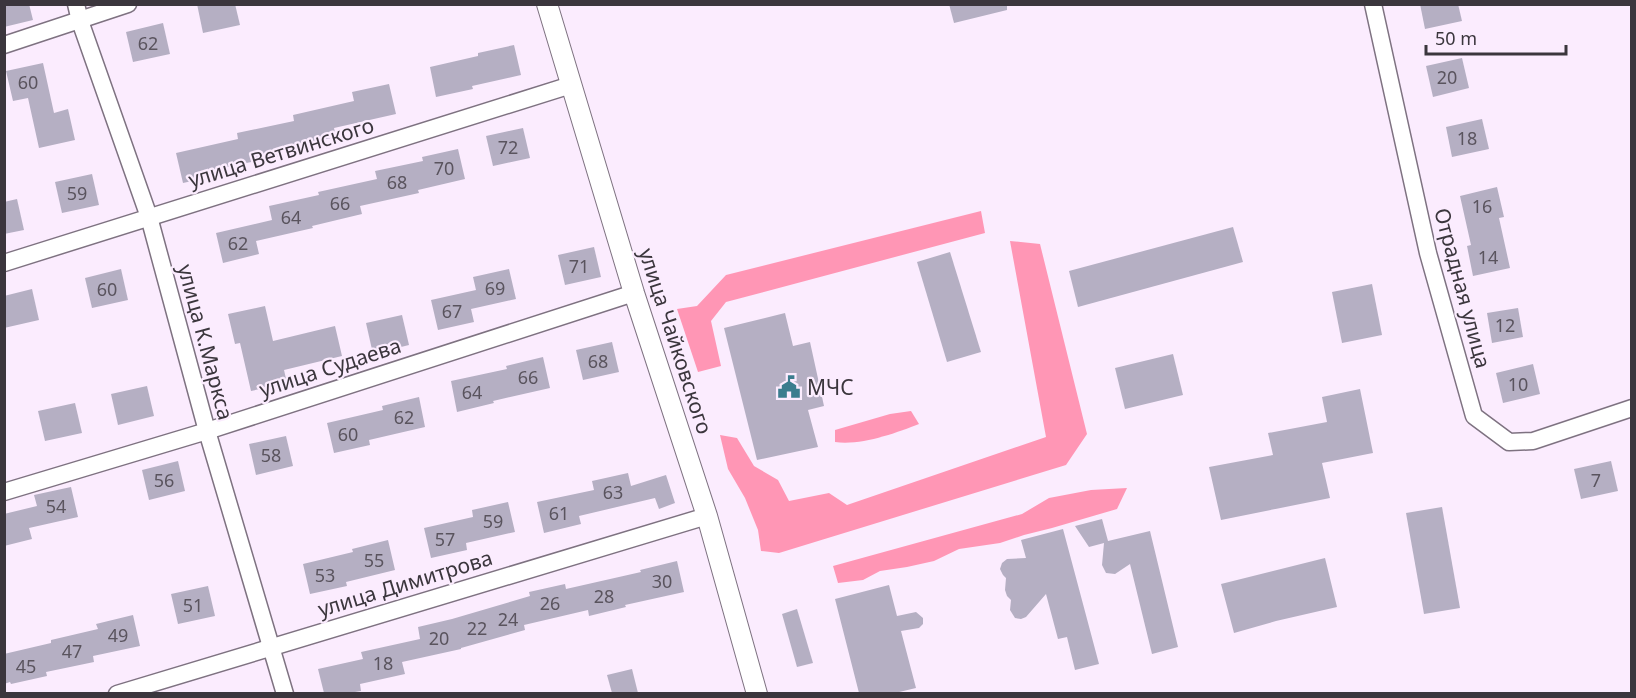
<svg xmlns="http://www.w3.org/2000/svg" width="1636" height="698" viewBox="0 0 1636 698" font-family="'Noto Sans',sans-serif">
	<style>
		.forest { fill: #ff96b5 }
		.building { fill: #b5afc3 }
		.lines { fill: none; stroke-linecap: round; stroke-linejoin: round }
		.minor-casing { stroke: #7e7281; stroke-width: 19 }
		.tertiary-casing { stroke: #7e7281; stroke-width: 22 }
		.minor { stroke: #fff; stroke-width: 16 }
		.tertiary { stroke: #fff; stroke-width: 20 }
		.labels { text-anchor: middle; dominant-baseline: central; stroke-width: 4.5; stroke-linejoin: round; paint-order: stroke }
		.number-label { font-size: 18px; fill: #5a545e }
		.street-label { font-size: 21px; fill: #3b363d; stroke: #fbecfe }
		.poi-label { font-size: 21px; fill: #3b363d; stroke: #fbecfe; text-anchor: start }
	</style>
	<rect width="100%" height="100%" fill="#fbecfe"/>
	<g class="forest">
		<path d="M981,211L985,233L726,302L711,321L721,366L698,372L677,309L697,306L726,275Z"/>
		<path d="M1010,241L1040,244L1087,434L1066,465L779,553L761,551L758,530L745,498L728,469L720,435L737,438L754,466L778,480L789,501L829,493L847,505L1046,437Z"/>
		<path d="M911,411L919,424C896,433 860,446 835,442V430L890,414Z"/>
		<path d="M1127,488L1117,509L1052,528L1024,535L1000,543L959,549L934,561L907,567L880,571L863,580L838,583L833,566L1022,514L1049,498L1091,490Z"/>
	</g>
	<g class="building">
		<path d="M4,4H29L33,20L4,27Z"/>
		<path d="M197,4H235L240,25L203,33Z"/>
		<path d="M949,4H1007V10L954,23Z"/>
		<path d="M1420,4H1458L1462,21L1425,29Z"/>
		<path d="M163,23L170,54L133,62L126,32Z"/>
		<path d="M514,45L521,75L472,86L473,89L436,97L430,67L478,56V53Z"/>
		<path d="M1462,58L1469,88L1433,97L1426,66Z"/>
		<path d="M43,63L54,113L68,109L75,140L39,148L28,98L13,101L6,71Z"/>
		<path d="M389,84L396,114L334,128L336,137L279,149L280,156L218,169L219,175L183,183L176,153L238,139L237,133L294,121L293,115L354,101L352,92Z"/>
		<path d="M1482,119L1489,149L1452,157L1446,127Z"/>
		<path d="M523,128L530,158L493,166L486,136Z"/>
		<path d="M458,149L465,179L418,190L419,193L360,206L362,214L312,226L313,228L256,241L259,254L223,263L216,233L272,220L269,206L319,195L318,192L377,179L375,171L423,161L422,157Z"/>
		<path d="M92,174L99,205L62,213L55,182Z"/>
		<path d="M1497,187L1504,217L1499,218L1510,268L1473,276L1467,246L1471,245L1460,196Z"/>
		<path d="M17,199L24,230L4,234V202Z"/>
		<path d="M1233,227L1243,262L1078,307L1069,271Z"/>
		<path d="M594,247L601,277L565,285L558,255Z"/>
		<path d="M950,252L981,352L947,362L917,262Z"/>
		<path d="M121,269L128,300L92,308L85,278Z"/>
		<path d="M509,269L516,299L471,309L474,322L438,330L431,300L476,290L473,277Z"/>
		<path d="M1372,284L1382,335L1342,343L1332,292Z"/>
		<path d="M32,289L39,320L4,328V296Z"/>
		<path d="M265,306L273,341L335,326L342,356L284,370L287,383L251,391L240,343L235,344L228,314Z"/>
		<path d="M1518,308L1523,337L1492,343L1487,313Z"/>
		<path d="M785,313L793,346L810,342L824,406L808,410L818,447L757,460L724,328Z"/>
		<path d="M402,315L409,345L373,354L366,323Z"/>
		<path d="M612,342L619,372L583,380L576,350Z"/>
		<path d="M1173,354L1183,395L1125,409L1115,368Z"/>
		<path d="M543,357L550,388L493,401L494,403L457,412L451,381L507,369L506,366Z"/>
		<path d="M1533,364L1540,394L1503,403L1496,373Z"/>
		<path d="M147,386L154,416L118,425L111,394Z"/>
		<path d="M1360,389L1373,453L1322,463L1330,498L1221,520L1209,467L1273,455L1268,433L1327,422L1322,397Z"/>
		<path d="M419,397L425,427L369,440L370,445L334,453L327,423L383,410L382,406Z"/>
		<path d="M75,403L82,433L45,441L38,411Z"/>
		<path d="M286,436L293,466L256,475L249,444Z"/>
		<path d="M178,461L185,491L149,500L142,470Z"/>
		<path d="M1611,461L1618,491L1581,499L1574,469Z"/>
		<path d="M628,473L631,486L666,475L675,503L659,509L655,498L579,516L581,524L544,533L537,502L594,490L592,481Z"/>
		<path d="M71,487L78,517L29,528L32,539L4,546V514L37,506L34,495Z"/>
		<path d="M508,502L515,532L466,543L467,550L431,558L424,528L473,517L472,510Z"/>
		<path d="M1442,507L1460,608L1424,614L1406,513Z"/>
		<path d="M1102,519L1108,541L1150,531L1178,647L1152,654L1130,564L1115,574L1106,573L1102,565L1104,543L1089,547L1075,526Z"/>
		<path d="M1063,529L1099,664L1075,670L1067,637L1058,639L1046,594L1026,617L1021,619L1015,618L1010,610L1011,600L1007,596L1005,590L1006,578L1003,575L1000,569L1002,563L1007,559L1026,558L1021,540Z"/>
		<path d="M388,540L395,570L346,582L347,586L310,594L303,564L353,552L352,549Z"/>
		<path d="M1325,558L1337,607L1276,621L1234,633L1221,584Z"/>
		<path d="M677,561L684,592L625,605L626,607L589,616L588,610L524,625L525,630L461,648V649L402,662L405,674L360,684L361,691L349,693H324L318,669L363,659L361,652L420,639L418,627L452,619L530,596L529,592L565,584L566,589L641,572L640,570Z"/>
		<path d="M889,585L897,616L916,612L923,618V624L919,628L901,631L916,688L895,693H859L835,599Z"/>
		<path d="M208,586L215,616L178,624L171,594Z"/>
		<path d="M797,609L813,663L797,667L782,614Z"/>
		<path d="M133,615L140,646L93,656L94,662L46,672L47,676L11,684L10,682L4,684V654L51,643V640L98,629L96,624Z"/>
		<path d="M632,669L638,693H612L607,675Z"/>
	</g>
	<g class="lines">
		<g class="minor-casing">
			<g id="minor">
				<path d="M76,4L80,21L149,217L207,431L285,694"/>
				<path d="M1373,4L1428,253L1474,416L1509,442L1533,441L1632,408"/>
				<path d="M4,45L128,4"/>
				<path d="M4,263L571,85"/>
				<path d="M4,492L207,431L634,293"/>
				<path d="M117,694L707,516"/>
			</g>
		</g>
		<g class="tertiary-casing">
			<path id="tertiary" d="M547,4L634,293L707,516L757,694"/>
		</g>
		<use href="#minor" class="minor"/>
		<use href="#tertiary" class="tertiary"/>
	</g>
	<defs>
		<g id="civic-bare" transform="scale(1.8)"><path d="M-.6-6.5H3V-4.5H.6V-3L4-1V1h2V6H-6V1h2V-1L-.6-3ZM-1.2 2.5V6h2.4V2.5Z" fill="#3b7d8e" stroke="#fbecfe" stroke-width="2.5" paint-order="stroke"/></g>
	</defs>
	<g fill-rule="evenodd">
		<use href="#civic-bare" x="789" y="387"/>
	</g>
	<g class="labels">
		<g class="number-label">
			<text x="148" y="43">62</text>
			<text x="1447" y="77">20</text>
			<text x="28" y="82">60</text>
			<text x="1467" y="138">18</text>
			<text x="508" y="147">72</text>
			<text x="444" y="168">70</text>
			<text x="397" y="182">68</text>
			<text x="77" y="193">59</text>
			<text x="340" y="203">66</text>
			<text x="1482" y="206">16</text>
			<text x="291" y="217">64</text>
			<text x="238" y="243">62</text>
			<text x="1488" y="257">14</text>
			<text x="579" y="266">71</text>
			<text x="495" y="288">69</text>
			<text x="107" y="289">60</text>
			<text x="452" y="311">67</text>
			<text x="1505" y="325">12</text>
			<text x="598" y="361">68</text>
			<text x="528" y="377">66</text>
			<text x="1518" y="384">10</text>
			<text x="472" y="392">64</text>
			<text x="404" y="417">62</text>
			<text x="348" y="434">60</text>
			<text x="271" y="455">58</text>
			<text x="164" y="480">56</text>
			<text x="1596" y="480">7</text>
			<text x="613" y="492">63</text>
			<text x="56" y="506">54</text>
			<text x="559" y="513">61</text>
			<text x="493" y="521">59</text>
			<text x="445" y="539">57</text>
			<text x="374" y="560">55</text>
			<text x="325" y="575">53</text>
			<text x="662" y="581">30</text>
			<text x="604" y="596">28</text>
			<text x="550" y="603">26</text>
			<text x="193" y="605">51</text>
			<text x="508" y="619">24</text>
			<text x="477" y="628">22</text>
			<text x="118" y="635">49</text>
			<text x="439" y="638">20</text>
			<text x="72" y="651">47</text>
			<text x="383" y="663">18</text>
			<text x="26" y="666">45</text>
		</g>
		<g class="street-label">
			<text transform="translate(281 152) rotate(-17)">улица Ветвинского</text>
			<text transform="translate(1463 288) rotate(75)">Отрадная улица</text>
			<text transform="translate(676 341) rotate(72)">улица Чайковского</text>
			<text transform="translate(206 342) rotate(75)">улица К.Маркса</text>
			<text transform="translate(330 367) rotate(-18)">улица Судаева</text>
			<text transform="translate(405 583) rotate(-17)">улица Димитрова</text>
		</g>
		<g class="poi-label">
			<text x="807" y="387">МЧС</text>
		</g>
	</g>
	<rect width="1636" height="698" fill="none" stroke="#3b363d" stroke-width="12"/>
	<path d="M1426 45v9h140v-9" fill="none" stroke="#3b363d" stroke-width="3"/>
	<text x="1435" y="45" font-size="18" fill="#3b363d" stroke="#fbecfe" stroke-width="4.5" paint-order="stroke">50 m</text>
</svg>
